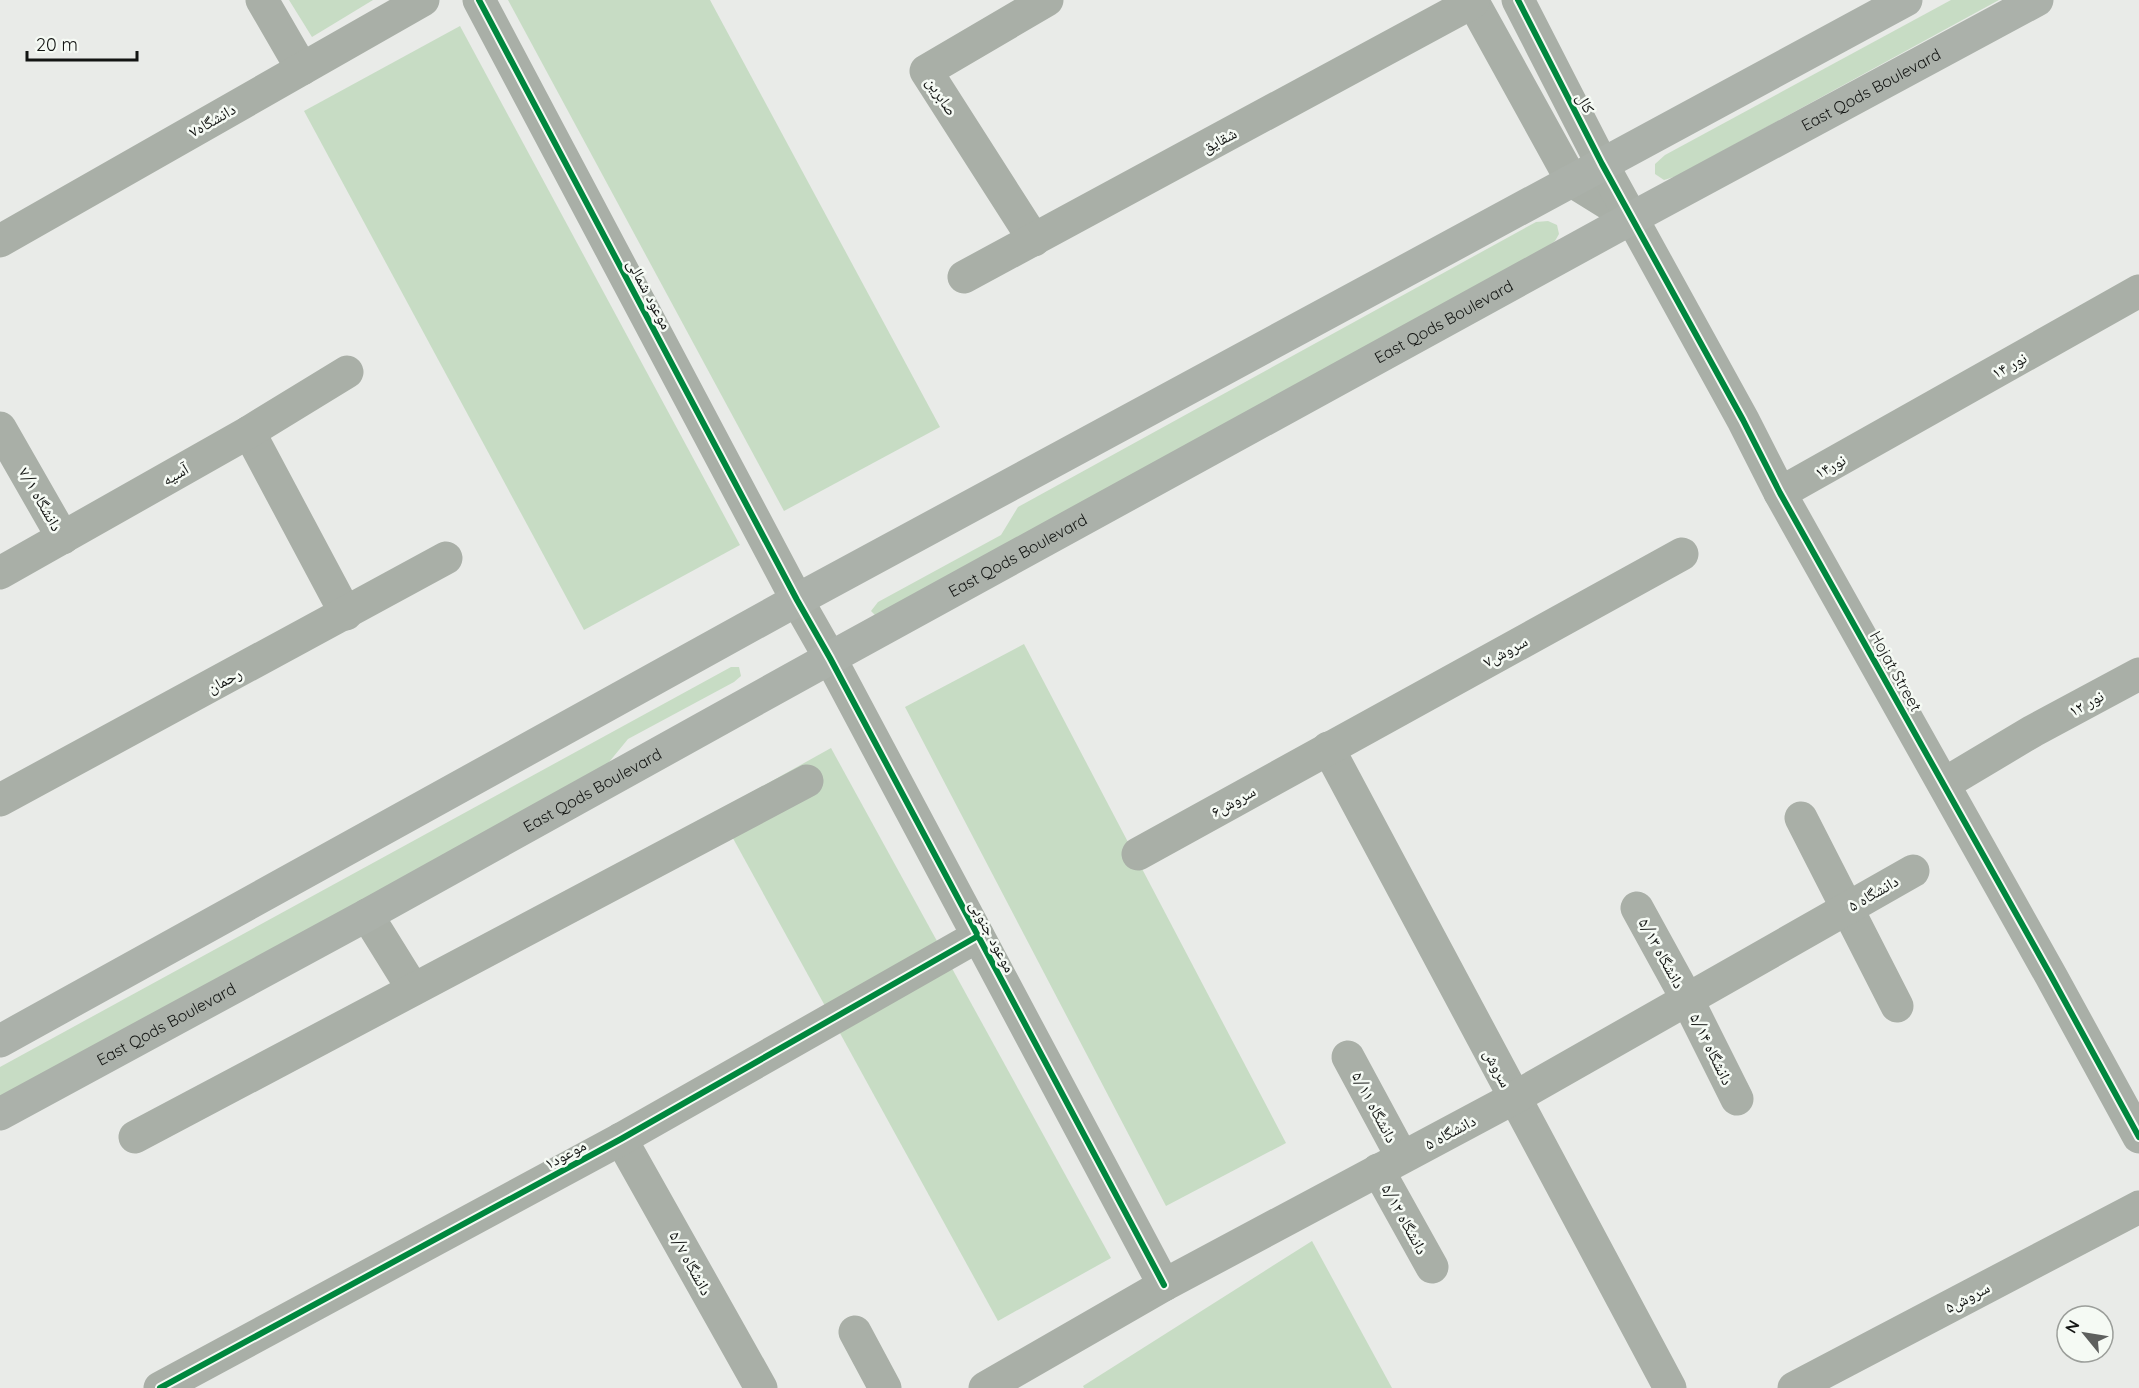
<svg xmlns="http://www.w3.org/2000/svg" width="2139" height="1388" viewBox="0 0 2139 1388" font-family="Quicksand,'Noto Naskh Arabic',sans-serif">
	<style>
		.green { fill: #c7dcc4 }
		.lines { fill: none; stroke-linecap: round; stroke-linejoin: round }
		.minor { stroke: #a9afa7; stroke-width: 33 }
		.major { stroke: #abb1aa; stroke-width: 33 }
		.cycleway-casing { stroke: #f5faf4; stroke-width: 10 }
		.cycleway { stroke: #00873e; stroke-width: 6 }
		.labels { text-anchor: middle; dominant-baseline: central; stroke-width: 5; stroke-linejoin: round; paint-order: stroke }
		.street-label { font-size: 16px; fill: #131513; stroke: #f5faf4 }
	</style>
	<rect width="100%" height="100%" fill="#e9ebe8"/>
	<g class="green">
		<path d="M289,0H373L312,37Z"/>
		<path d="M508,0H710L940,427L784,511Z"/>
		<path d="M1951,0H1999L1677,176L1664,180L1655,174V164L1665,155Z"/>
		<path d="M460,26L740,545L584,630L304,111Z"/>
		<path d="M1548,221L1557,225L1559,234L1555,241L1547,247L877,617L871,611L878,602L1001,535L1018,507L1536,222Z"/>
		<path d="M1024,644L1286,1143L1166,1206L905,707Z"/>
		<path d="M731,667H739L741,676L734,682L628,739L605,767L0,1100V1067Z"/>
		<path d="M831,748L1111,1258L998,1321L718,811Z"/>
		<path d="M1312,1241L1392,1388H1084L1083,1386Z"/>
	</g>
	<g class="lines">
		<g class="minor">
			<path d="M262,0L302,69"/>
			<path d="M479,0L797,600L830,658L1164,1285"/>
			<path d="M1472,0L1572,181L1630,217"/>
			<path d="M1518,0L1602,164L1743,420L1780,493L2051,976L2139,1137"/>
			<path d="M1034,240L926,71L1047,0"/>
			<path d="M0,241L423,0"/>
			<path d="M964,277L1473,2"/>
			<path d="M0,428L63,538"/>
			<path d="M249,432L346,614"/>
			<path d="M1780,493L2139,291"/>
			<path d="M0,573L249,432L347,372"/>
			<path d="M1328,748L1670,1388"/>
			<path d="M1944,784L2033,731L2139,674"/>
			<path d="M0,800L446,558"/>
			<path d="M1801,818L1897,1006"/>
			<path d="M1138,854L1682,554"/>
			<path d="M1637,908L1687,999L1737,1099"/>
			<path d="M367,915L413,989"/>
			<path d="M1348,1057L1402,1157"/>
			<path d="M135,1137L807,781"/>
			<path d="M621,1139L761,1388"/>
			<path d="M1378,1170L1432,1267"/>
			<path d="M855,1332L885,1388"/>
			<path d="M160,1388L621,1139L978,936"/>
			<path d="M985,1388L1164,1285L1514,1098L1913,871"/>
			<path d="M1794,1388L2139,1207"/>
		</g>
		<g class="major">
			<path d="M0,1041L797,600L1906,0"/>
			<path id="s1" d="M0,1114L367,915L830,658L1632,218L2037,0"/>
		</g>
		<g class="cycleway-casing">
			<g id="cycleway">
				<path d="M479,0L797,600L830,658L1164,1285"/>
				<path d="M1518,0L1602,164L1743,420L1780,493L2051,976L2139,1137"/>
				<path d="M160,1388L621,1139L978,936"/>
			</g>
		</g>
		<use href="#cycleway" class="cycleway"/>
	</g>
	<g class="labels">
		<g class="street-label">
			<text stroke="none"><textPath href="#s1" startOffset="2133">East Qods Boulevard</textPath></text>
			<text transform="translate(942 96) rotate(57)">صابرین</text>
			<text transform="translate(1586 103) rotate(63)">کال</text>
			<text transform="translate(212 120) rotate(-30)">دانشگاه۷</text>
			<text transform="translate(1219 140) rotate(-28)">شقایق</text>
			<text transform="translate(650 294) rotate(62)">موعود شمالی</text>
			<text stroke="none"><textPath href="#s1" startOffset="1647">East Qods Boulevard</textPath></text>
			<text transform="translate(2009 365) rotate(-29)">نور ۱۴</text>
			<text transform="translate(1830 466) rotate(-29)">نور۱۴</text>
			<text transform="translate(175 474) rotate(-30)">آسیه</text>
			<text transform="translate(41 499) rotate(60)">دانشگاه ۷/۱</text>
			<text stroke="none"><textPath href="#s1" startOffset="1161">East Qods Boulevard</textPath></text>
			<text transform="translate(1505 651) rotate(-29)">سروش۷</text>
			<text transform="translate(1896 671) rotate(61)">Hojat Street</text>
			<text transform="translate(224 680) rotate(-28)">رحمان</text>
			<text transform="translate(2086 703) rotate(-29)">نور ۱۲</text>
			<text stroke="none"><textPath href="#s1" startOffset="675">East Qods Boulevard</textPath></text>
			<text transform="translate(1233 801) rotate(-29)">سروش۶</text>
			<text transform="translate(1873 893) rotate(-30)">دانشگاه ۵</text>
			<text transform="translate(993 936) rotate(62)">موعود جنوبی</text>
			<text transform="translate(1662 953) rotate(61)">دانشگاه ۵/۱۳</text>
			<text stroke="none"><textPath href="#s1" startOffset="189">East Qods Boulevard</textPath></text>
			<text transform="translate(1712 1049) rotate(64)">دانشگاه ۵/۱۴</text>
			<text transform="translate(1498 1068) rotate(62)">سروش</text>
			<text transform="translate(1375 1107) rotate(62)">دانشگاه ۵/۱۱</text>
			<text transform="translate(1450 1132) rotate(-28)">دانشگاه ۵</text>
			<text transform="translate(565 1154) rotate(-28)">موعود۱</text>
			<text transform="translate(1405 1219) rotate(61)">دانشگاه ۵/۱۲</text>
			<text transform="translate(691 1263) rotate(61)">دانشگاه ۵/۷</text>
			<text transform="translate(1967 1297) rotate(-28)">سروش۵</text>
		</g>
	</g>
	<g transform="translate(2085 1334) rotate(300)"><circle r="28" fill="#f5faf4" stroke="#9b9e9a" stroke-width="1.5"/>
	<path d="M0-4.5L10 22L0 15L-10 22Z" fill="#5e605e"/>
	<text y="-9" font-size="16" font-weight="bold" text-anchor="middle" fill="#131513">N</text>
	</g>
	<path d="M27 51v9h110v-9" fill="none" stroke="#131513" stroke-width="3"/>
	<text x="36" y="51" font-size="18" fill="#131513" stroke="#f5faf4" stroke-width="4.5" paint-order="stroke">20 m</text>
</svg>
